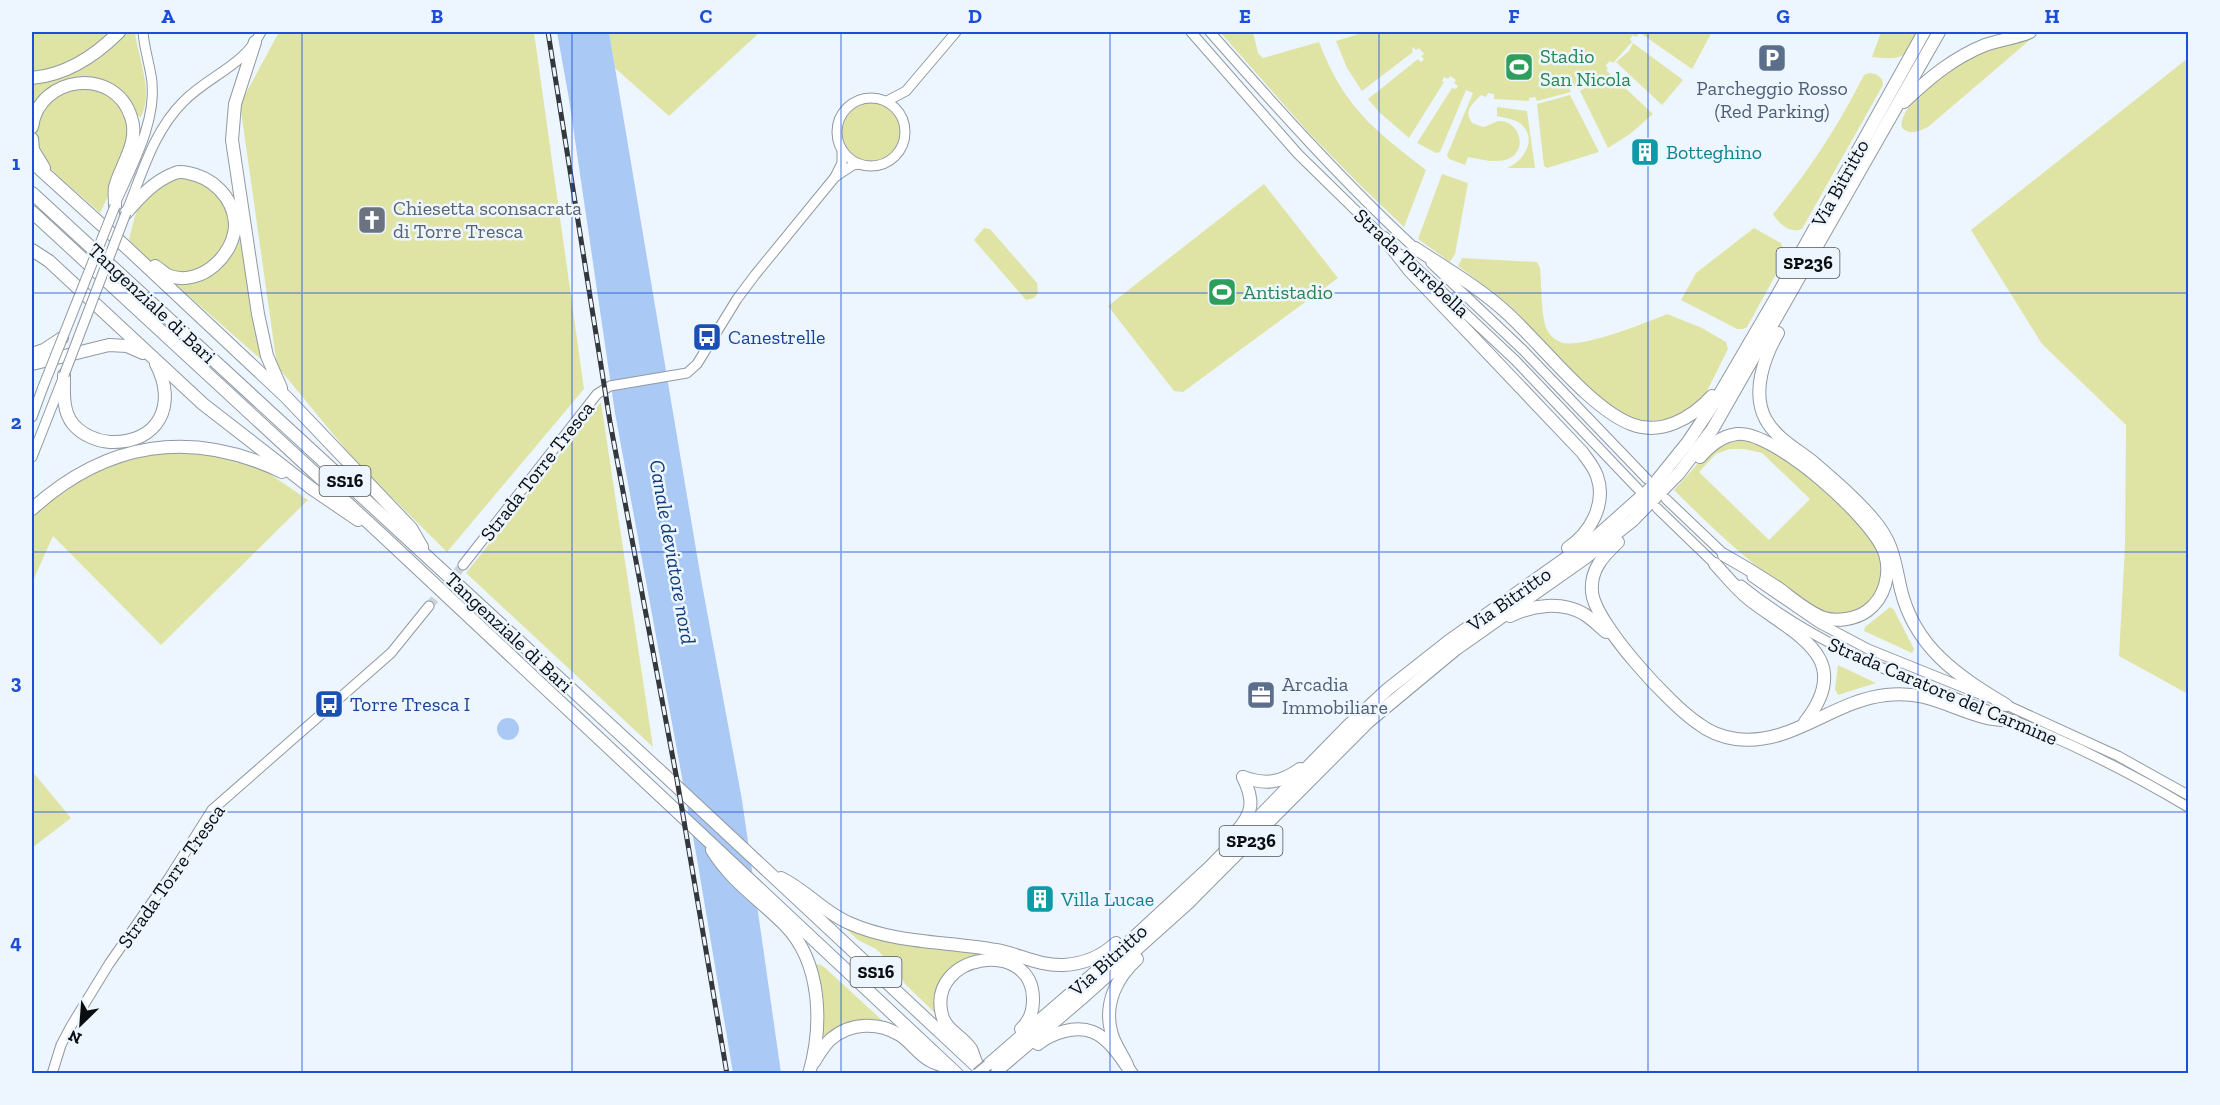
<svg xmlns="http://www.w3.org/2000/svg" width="2220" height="1105" viewBox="0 0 2220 1105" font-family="'Zilla Slab',serif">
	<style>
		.green { fill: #dfe4a5; fill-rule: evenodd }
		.water { fill: #abc9f5 }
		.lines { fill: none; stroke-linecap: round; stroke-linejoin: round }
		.secondary-tunnel { stroke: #cbd3db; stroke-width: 9; stroke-dasharray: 9 4.5; stroke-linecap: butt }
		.secondary-casing { stroke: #9199a1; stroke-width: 11 }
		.highway-casing { stroke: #9199a1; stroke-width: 14 }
		.secondary { stroke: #fff; stroke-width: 9 }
		.highway { stroke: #fff; stroke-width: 12 }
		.rail-casing { stroke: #34383c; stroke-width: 5 }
		.rail { stroke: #edf6ff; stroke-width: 3; stroke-dasharray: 9; stroke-linecap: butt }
		.secondary-bridge-casing { stroke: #9199a1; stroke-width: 11; stroke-linecap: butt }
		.primary-bridge-casing { stroke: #9199a1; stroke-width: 13; stroke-linecap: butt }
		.secondary-bridge { stroke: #fff; stroke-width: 9 }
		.primary-bridge { stroke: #fff; stroke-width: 10 }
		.grid { fill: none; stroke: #1d4ed8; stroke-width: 1.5; stroke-opacity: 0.55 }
		.labels { text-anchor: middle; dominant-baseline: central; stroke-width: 5; stroke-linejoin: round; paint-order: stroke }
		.shield { fill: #edf6ff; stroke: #4f5458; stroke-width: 1.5 }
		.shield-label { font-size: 18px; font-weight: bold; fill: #0b0e11 }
		.leisure-label { font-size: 20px; fill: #27864d; stroke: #edf6ff; text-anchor: start }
		.service-label { font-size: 20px; fill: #4e5e75; stroke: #edf6ff }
		.culture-label { font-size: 20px; fill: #0d838f; stroke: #edf6ff; text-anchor: start }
		.street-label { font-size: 20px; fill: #0b0e11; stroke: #edf6ff }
		.worship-label { font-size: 20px; fill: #5b616d; stroke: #edf6ff; text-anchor: start }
		.transit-label { font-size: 20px; fill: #164399; stroke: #edf6ff; text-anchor: start }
		.water-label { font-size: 21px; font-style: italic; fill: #0f3b7b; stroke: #edf6ff }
		.neatline { fill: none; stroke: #1d4ed8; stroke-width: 2 }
		.grid-label { font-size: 20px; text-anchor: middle; font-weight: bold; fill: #1d4ed8 }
	</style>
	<rect width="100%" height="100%" fill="#edf6ff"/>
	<g class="green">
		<path d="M32,32H111C90,55 62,66 32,74Z"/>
		<path d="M123,32H135C138,58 154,91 141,117L136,115C125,105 110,87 98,80C83,72 56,80 45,92C40,97 36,104 32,111V82H37Z"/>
		<path d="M279,32H534L584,389L447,552L357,463L277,366L240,104Z"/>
		<path d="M609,32H760L669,116L615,68Z"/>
		<path d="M1220,32H1253L1258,53L1263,58L1319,42C1344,107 1373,129 1426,170L1404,227L1360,185L1308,132Z"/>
		<path d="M1365,32H1712L1692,69L1640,33L1636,37L1633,35L1630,39L1632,42L1613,63L1610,61L1606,65L1608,69L1606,70L1653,114L1630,134L1608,148L1580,91L1592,84L1598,77L1578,89L1576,86L1569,88L1571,92L1537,101L1535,97L1529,98V101L1494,99V94L1488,93L1486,97L1481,95C1473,104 1463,110 1472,123L1483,127C1489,126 1494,121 1501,121C1522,123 1528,154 1505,160C1493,163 1480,159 1468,157L1465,165L1449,159L1447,155L1473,93L1466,90L1440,152L1436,153L1417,143L1452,88L1456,89L1458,86L1454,83L1456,80L1450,76L1448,79L1444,77L1442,81L1444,82L1409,138L1379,112L1368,99L1418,59L1421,62L1424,59L1421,56L1424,54L1419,48L1416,50L1413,47L1412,49L1413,52L1362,91L1347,68L1336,41Z"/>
		<path d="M1881,32H1923C1904,57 1904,61 1872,57Z"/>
		<path d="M2038,33L1928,127C1919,131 1911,136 1902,128C1896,104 1960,61 1980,52C1998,43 2020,40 2038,33Z"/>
		<path d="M1633,43L1683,80L1662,105L1616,62L1629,51Z"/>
		<path d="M2188,58V694L2119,656L2125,545L2126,425L2042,344L1971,230Z"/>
		<path d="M1869,73L1876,74L1882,79L1883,85L1802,229C1790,234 1779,224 1773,214C1811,168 1837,128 1864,75Z"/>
		<path d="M91,87L115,98L131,129L112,188L100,213C85,198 44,168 37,150C28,126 43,103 63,91C70,87 83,88 91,87Z"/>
		<path d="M1570,95L1599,152L1547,168L1544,166L1537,104Z"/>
		<circle cx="871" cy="131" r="30"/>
		<path d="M1497,107L1527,111L1535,168H1507C1524,161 1538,139 1521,124C1515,119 1505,118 1497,116Z"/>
		<path d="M1442,174L1468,183L1455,254L1450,262L1418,239Z"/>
		<path d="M180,178C185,178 193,177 198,179C202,181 206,185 210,187C260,221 209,294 157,265C147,259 138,249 129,240C138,203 140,188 180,178Z"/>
		<path d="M1264,184L1338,278L1183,392L1174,391L1108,306Z"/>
		<path d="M240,228L264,362L173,282L196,280Z"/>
		<path d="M984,228L990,229L1037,283L1038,293L1034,298L1026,300L974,240Z"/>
		<path d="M1754,228L1781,243L1786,256L1747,327L1743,329H1737L1681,300L1696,273Z"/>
		<path d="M1462,258L1537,262L1540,268C1542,284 1540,321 1549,333C1551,337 1559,342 1563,343C1586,347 1645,323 1667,314L1702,328L1726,342L1728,349L1706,393L1688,411L1668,419L1647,421L1627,416L1598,396L1546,346L1518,313L1496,294L1458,266Z"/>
		<path d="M601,402L653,747L466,573Z"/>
		<path d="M1737,438C1748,441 1762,443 1772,449C1804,469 1872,525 1882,561C1886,577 1879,591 1868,602C1857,612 1840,617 1826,612C1814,609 1804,600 1794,594C1750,564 1712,528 1674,490L1709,451ZM1730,449H1744L1762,453L1810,499L1769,540L1699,472L1716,454Z"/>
		<path d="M166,451L214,453L261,468L308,500L161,645L53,536L32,583V515L44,502L105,465Z"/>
		<path d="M1890,607L1894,610L1914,649L1912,653L1864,631L1865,627Z"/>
		<path d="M1838,665L1876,683L1838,695L1835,689Z"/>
		<path d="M32,771L71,818L32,848Z"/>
		<path d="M844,927L983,953L984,954L961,962L936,995L934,1012L905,984L899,972L876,949L858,940Z"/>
		<path d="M818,964L823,966L884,1022L822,1036L815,968Z"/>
	</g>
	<g class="water">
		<path d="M557,32H609L701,579L742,800L781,1073H733L697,859L615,413L569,99Z"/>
		<circle cx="508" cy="729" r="11"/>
	</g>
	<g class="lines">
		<path class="secondary-tunnel" d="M429,606L463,565"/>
		<g class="secondary-casing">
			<g id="secondary">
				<path d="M1191,32L1298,154L1388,242"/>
				<path d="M1210,32C1277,108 1344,183 1419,252"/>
				<circle cx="871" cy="132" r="34"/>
				<path d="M887,101L906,91L956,32"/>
				<path d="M835,177L842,163V150"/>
				<path d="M116,202C132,165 156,123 152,82C150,65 144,48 143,32"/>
				<path d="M128,208C143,171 154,131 183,102C208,76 244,66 261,32"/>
				<path d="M1403,255L1515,360L1638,489"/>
				<path d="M1431,263L1523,350L1647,479"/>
				<path d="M32,417L43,387"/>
				<path d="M32,457L62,381"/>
				<path d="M1666,499L1729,559"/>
				<path d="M1657,508L1718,567"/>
				<path d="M463,565L597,394L610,386L687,373L697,364L737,299L755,275L835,177L853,165L859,164"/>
				<path d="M1752,577L1819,623L1868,649L1987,697"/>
				<path d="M1741,585C1834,660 1935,687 2042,732C2093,754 2141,779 2188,807"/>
				<path d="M2002,703L2118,756L2188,795"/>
				<path d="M52,1074L61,1045L71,1026L109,964L169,878L212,810L391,653L429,606"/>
			</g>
		</g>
		<g class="highway-casing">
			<g id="highway">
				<path d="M255,42L235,104L232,140L258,314L267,356L281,388"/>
				<path d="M32,78C66,75 95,56 119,32"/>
				<path d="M1904,102C1929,78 1953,58 1985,45C2000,40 2016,38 2030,32"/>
				<path d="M32,127C39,75 115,66 131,117C140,142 121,164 115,187C114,193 115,200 115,206"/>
				<path d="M32,139L33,150L44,168"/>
				<path d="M32,162L126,247L286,397L411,528L422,547"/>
				<path d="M32,193L659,770L985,1074"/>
				<path d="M32,212L383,536L957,1074"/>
				<path d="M126,213C141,196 154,181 175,173C180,171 184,172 188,173C212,177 233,197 235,223C236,253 202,287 170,276C165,275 160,269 155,266"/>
				<path d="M1384,238L1410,271L1582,452C1587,459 1594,467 1597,476C1607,504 1590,533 1568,548"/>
				<path d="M1415,248C1447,269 1480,288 1508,314C1542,345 1590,408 1631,424C1661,436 1692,418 1712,396"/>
				<path d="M32,250L49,261L203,404L311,488L358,520"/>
				<path d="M1778,333C1764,357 1751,393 1766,420C1776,438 1798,450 1813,462C1834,480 1855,498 1873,519C1894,544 1894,560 1901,590C1915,648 1958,676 2006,705"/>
				<path d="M32,354L44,350L62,338"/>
				<path d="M32,364L109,345L127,346L143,353"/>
				<path d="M64,375C64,391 62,411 73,424C82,435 97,441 110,442C158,444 178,405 156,364"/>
				<path d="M1700,457C1710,446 1721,436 1737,434C1774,430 1874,519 1885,554C1891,574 1885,598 1867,611C1856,619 1837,622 1824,618C1807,612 1792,598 1778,588C1760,576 1742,565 1724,555"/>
				<path d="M32,509C106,442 191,428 282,472"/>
				<path d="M1618,542C1603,556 1590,570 1592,592C1595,624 1671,706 1699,724C1709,732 1723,737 1736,739C1792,746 1832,701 1886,695C1928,690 1950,709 1987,718C1995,720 2005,720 2014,721"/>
				<path d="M1715,564C1726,576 1737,590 1750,600C1795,635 1856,657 1805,722"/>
				<path d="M1510,616C1533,605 1561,601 1584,614C1592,619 1599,626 1606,632"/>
				<path d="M1243,777C1266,785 1280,783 1300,769"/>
				<path d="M1236,832C1254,812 1254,800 1243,777"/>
				<path d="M712,850C730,880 760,900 785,925C822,963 823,1026 809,1074"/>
				<path d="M781,878C806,890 823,912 849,923C896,944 947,941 996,950C1019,954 1039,966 1063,965C1084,964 1101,957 1116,943"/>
				<path d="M1038,1044C1052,1033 1075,1025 1093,1032C1109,1038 1123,1060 1132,1074"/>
				<path d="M814,1062C819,1054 824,1045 831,1039C851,1022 879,1022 900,1035C911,1042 918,1054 929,1060C934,1063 941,1065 946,1067"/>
				<path d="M976,1062C974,1058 973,1053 971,1049C963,1036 946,1031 942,1015C926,953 1034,937 1033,1000C1033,1012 1030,1021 1021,1029"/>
				<path d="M988,1065L1114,956L1210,867L1348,726L1388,689L1449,641L1596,537L1651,488L1688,442L1718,397L1777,296L1924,32"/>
				<path d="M1127,1065C1122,1054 1113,1042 1111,1031C1104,1003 1117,977 1137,959"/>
				<path d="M993,1074L1081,999L1188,903L1368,722L1456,649L1585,558L1632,521L1679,473L1712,430L1939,32"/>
			</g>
		</g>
		<use href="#secondary" class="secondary"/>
		<use href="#highway" class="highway"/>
		<g class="rail-casing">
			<path id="rail" d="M548,32L610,422L677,780L727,1074"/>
		</g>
		<use href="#rail" class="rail"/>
		<g class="secondary-bridge-casing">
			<g id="secondary-bridge">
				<path d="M64,375L126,213"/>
				<path d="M43,387L115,206"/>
			</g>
		</g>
		<g class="primary-bridge-casing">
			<path id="primary-bridge" d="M977,1074L988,1065"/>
		</g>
		<use href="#secondary-bridge" class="secondary-bridge"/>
		<use href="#primary-bridge" class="primary-bridge"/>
	</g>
	<path class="grid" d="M302,32V1074M572,32V1074M841,32V1074M1110,32V1074M1379,32V1074M1648,32V1074M1918,32V1074M32,293H2188M32,552H2188M32,812H2188"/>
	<defs>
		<g id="parking-square" transform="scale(1.5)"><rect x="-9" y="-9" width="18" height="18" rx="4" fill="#5c6f8a" stroke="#edf6ff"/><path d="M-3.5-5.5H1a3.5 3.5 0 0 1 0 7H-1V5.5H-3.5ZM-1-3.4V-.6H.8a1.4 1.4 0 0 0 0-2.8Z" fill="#fff"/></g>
		<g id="stadium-square" transform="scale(1.5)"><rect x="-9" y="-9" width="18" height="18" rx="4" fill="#2e9e5b" stroke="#edf6ff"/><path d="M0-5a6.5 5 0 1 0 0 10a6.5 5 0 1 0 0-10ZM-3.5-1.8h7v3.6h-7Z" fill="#fff"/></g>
		<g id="building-square" transform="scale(1.5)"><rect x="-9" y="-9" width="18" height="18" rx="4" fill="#0f9aa8" stroke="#edf6ff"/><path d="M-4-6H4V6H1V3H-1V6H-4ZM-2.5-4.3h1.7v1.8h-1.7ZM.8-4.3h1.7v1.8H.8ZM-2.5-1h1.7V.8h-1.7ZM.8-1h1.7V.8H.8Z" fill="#fff"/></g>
		<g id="church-square" transform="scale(1.5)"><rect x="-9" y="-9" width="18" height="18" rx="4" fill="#6b7280" stroke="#edf6ff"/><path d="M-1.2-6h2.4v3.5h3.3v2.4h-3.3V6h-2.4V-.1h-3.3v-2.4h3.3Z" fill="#fff"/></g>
		<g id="bus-square" transform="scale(1.5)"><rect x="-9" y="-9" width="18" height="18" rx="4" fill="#1a4fb4" stroke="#edf6ff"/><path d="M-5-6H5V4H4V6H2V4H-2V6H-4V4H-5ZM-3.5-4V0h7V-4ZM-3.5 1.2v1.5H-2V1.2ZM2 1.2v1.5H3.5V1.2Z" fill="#fff"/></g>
		<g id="office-square" transform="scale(1.5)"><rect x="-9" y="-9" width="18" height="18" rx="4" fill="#5c6f8a" stroke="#edf6ff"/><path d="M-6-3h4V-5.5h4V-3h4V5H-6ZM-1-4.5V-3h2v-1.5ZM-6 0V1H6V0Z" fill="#fff"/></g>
	</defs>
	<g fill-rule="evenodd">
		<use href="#parking-square" x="1772" y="58"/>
		<use href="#stadium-square" x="1519" y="67"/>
		<use href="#building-square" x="1645" y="152"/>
		<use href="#church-square" x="372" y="220"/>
		<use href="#stadium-square" x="1222" y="292"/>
		<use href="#bus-square" x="707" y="337"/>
		<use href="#office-square" x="1261" y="695"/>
		<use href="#bus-square" x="329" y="704"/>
		<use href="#building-square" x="1040" y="899"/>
	</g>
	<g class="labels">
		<g class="shield">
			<rect x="1776.5" y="248" width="63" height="30" rx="4.5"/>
			<rect x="319.5" y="466" width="51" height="30" rx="4.5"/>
			<rect x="1219.5" y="826" width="63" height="30" rx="4.5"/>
			<rect x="850.5" y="957" width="51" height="30" rx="4.5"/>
		</g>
		<g class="shield-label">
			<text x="1808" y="263">SP236</text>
			<text x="345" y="481">SS16</text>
			<text x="1251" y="841">SP236</text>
			<text x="876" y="972">SS16</text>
		</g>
		<g class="leisure-label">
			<text x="1540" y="56">Stadio<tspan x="1540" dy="23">San Nicola</tspan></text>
			<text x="1243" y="292">Antistadio</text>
		</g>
		<g class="service-label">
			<text x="1772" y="88">Parcheggio Rosso<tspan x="1772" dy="23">(Red Parking)</tspan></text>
			<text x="1282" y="684" text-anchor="start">Arcadia<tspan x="1282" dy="23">Immobiliare</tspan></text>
		</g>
		<g class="culture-label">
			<text x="1666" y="152">Botteghino</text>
			<text x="1061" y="899">Villa Lucae</text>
		</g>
		<g class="street-label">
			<text transform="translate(1840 183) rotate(-61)">Via Bitritto</text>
			<text transform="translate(1412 263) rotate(43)">Strada Torrebella</text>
			<text transform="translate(152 303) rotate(43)">Tangenziale di Bari</text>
			<text transform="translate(537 471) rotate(-52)">Strada Torre Tresca</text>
			<text transform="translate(1509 599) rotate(-35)">Via Bitritto</text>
			<text transform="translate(509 632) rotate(43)">Tangenziale di Bari</text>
			<text transform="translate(1943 691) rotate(23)">Strada Caratore del Carmine</text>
			<text transform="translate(171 876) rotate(-55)">Strada Torre Tresca</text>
			<text transform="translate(1108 960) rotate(-42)">Via Bitritto</text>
		</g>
		<g class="worship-label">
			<text x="393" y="208">Chiesetta sconsacrata<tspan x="393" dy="23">di Torre Tresca</tspan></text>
		</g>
		<g class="transit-label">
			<text x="728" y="337">Canestrelle</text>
			<text x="350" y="704">Torre Tresca I</text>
		</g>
		<g class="water-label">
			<text transform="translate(673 552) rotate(80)">Canale deviatore nord</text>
		</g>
	</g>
	<rect width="2220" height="1105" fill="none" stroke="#edf6ff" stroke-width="66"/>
	<g transform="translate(81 1024) rotate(205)" stroke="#edf6ff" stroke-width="4.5" paint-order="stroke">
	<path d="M0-4.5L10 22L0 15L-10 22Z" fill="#0b0e11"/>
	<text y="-9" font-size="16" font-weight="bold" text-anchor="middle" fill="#0b0e11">N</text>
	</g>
	<rect x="33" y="33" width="2154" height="1039" class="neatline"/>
	<g class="grid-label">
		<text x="168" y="23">A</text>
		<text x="437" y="23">B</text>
		<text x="706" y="23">C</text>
		<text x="975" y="23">D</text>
		<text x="1245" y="23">E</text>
		<text x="1514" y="23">F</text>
		<text x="1783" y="23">G</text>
		<text x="2052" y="23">H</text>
		<text x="16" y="170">1</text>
		<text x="16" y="429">2</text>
		<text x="16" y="689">3</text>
		<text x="16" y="949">4</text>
	</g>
</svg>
